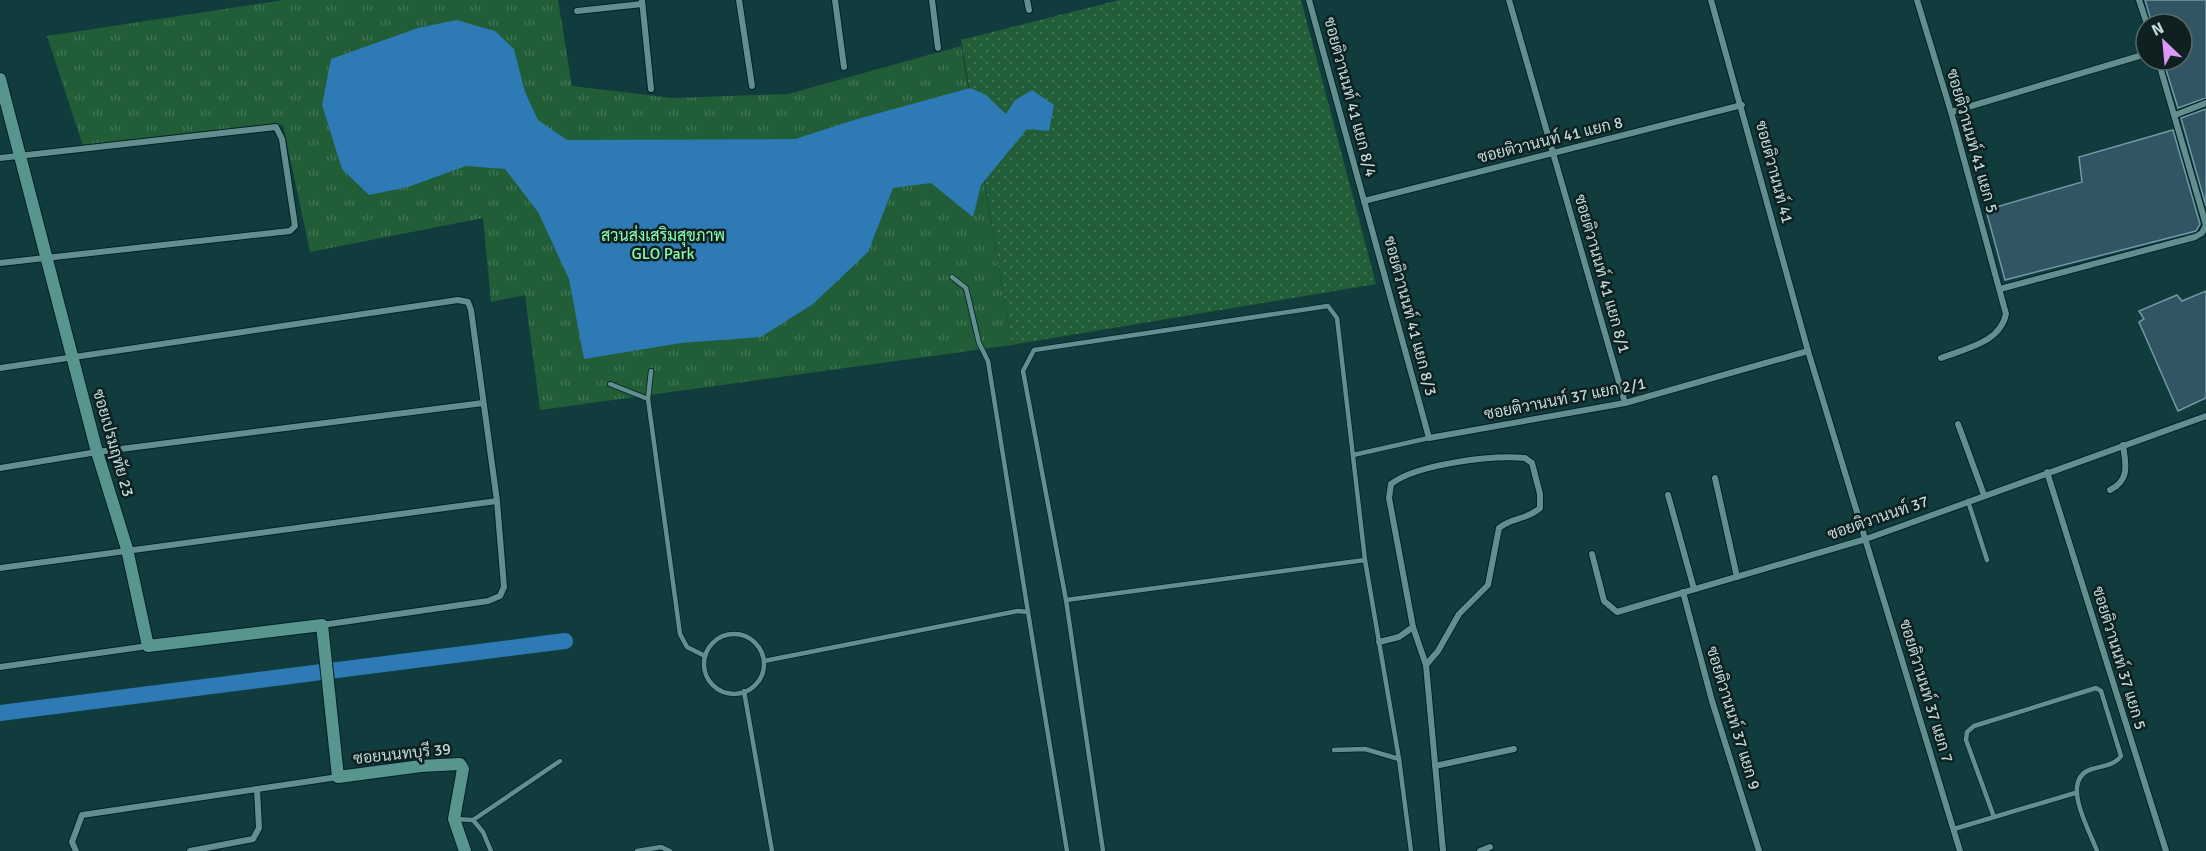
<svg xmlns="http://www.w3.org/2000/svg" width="2206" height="851" viewBox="0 0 2206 851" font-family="Signika,Sarabun,sans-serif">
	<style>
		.grass { fill: url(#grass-dots) }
		.park { fill: url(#park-tufts) }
		.water { fill: #2d7ab4 }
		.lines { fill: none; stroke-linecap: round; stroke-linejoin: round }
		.canal { stroke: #2d7ab4; stroke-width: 16 }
		.building { fill: #315562; stroke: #7399a6; stroke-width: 1.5 }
		.lane-casing { stroke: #012123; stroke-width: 6 }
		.street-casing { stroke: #012123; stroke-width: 8 }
		.secondary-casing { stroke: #012123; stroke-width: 14 }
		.lane { stroke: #638e8f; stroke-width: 4.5 }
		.street { stroke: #638e8f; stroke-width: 6 }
		.secondary { stroke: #58958f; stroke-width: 12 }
		.labels { text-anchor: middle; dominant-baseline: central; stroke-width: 5; stroke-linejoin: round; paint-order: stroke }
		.street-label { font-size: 16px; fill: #c2d8d9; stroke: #0e2020 }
		.park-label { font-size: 16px; fill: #8cfcb0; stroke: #0e2020 }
	</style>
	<defs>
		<pattern id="grass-dots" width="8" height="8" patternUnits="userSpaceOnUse" patternTransform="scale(1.5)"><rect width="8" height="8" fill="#215d37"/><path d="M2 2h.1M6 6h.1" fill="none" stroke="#407453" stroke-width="1.8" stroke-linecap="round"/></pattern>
		<pattern id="park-tufts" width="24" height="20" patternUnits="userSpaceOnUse" patternTransform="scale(1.5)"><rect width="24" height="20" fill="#215d37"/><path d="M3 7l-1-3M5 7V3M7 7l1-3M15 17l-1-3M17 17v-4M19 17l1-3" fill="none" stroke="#407453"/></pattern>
	</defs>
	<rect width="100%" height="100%" fill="#113c3e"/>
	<path class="grass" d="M1119,0H1301L1376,284L1012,345L961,40Z"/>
	<path class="park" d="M284,0H558L572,86L673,98L788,94L961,46L1012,345L540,410L525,295L491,302L483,218L310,252L283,125L83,146L47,36Z"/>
	<path class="water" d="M456,20L495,31L514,49L525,92L538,120L567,140L795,139L854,120L970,88L986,95L1006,114L1015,100L1032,90L1054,105L1049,131L1027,129L981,185L973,217L931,183L893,188L868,252L813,304L761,337L681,343L584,359L569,279L538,212L505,169L466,166L408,187L369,195L342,169L322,105L331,59L418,28Z"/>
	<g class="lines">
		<path class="canal" d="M0,713L565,641"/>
	</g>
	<g class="building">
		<path d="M2145,0H2206V98L2178,108L2163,60H2182V24H2152Z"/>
		<path d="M2206,109V206L2181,118Z"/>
		<path d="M2173,130L2200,224L2196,231L2005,280L1986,210L2082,182L2079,157Z"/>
		<path d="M2206,291V398L2178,411L2139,322L2144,319L2139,311L2177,295L2182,301Z"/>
	</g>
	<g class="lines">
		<g class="lane-casing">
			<g id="lane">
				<path d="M952,277L966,288L979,343L988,361L1028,612"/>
				<path d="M651,371L648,399L680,634L687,647L705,656"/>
				<path d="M610,384L648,399"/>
				<path d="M1353,455L1429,438"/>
				<path d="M1968,501L1987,560"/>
				<path d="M1066,600L1023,371L1034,350L1328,306L1337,318L1365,560"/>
				<circle cx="734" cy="664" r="30"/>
				<path d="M764,661L1018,611L1028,612L1067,851"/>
				<path d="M744,691L772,851"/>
				<path d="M1334,750L1365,749L1399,759"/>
				<path d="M1994,817L1966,740L1967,732L1974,726L2096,688L2101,691L2121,756C2115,765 2103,766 2092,769C2059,779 2089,829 2097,851"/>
				<path d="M456,819L473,820L483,832L491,851"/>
				<path d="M473,820L560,761"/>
				<path d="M1954,829L2075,793"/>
				<path d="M637,851L661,847L670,851"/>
				<path d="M1103,851L1066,600L1365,560L1399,759L1411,851"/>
			</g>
		</g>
		<g class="street-casing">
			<g id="street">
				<path d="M642,0L651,89"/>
				<path d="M739,0L752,86"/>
				<path d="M835,0L844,67"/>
				<path d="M932,0L938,48"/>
				<path d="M1027,0L1029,10"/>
				<path d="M1309,0L1429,438L1625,403L1808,351"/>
				<path d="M1509,0L1625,403"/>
				<path d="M1711,0L1808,351L1960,851"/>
				<path d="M1917,0L1951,112L2006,314C2000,343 1966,348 1941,358"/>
				<path d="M2139,0L2147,24"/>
				<path d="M577,11L642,4"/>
				<path d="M2158,60L2206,225"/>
				<path d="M1951,112L2146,54"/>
				<path d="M2175,115L2206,103"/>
				<path d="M0,158L276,127L282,139L295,226L290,231L0,263"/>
				<path d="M1364,201L1742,105"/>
				<path d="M2000,289L2195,237L2202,233L2206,225"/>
				<path d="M0,368L458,300L468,302L471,310L497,501L504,587L500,596L488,601L322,625"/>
				<path d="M1958,424L1984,495"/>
				<path d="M0,468L97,452L483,403"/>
				<path d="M2047,472L2166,851"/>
				<path d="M1715,478L1737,577"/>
				<path d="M2110,490C2130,480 2126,465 2123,445"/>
				<path d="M1668,495L1694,589"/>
				<path d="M1592,554L1604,601L1617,612L1866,539L2206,416"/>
				<path d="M0,568L497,501"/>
				<path d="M1683,592L1712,701L1759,851"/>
				<path d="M1413,627L1426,665L1443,851"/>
				<path d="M1379,642L1399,637L1413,627L1389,498L1391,484C1417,464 1492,455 1525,458L1532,463L1540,494V508C1527,520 1512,517 1499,528L1488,585L1459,614L1438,651L1426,665"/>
				<path d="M0,667L148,646"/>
				<path d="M1435,766L1514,749"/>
				<path d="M76,851L72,842L82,815L338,777"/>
				<path d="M190,851L253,839L259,828L257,789"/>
				<path d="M1480,851L1490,847"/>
			</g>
		</g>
		<g class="secondary-casing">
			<path id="secondary" d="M0,79L97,452L127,549L148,646L322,625L338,777L421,766L460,764L463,769L454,819L465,851"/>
		</g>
		<use href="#lane" class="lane"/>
		<use href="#street" class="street"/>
		<use href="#secondary" class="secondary"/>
	</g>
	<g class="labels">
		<g class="street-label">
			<text transform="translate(1350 97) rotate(75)">ซอยติวานนท์ 41 แยก 8/4</text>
			<text transform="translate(1550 140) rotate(-14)">ซอยติวานนท์ 41 แยก 8</text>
			<text transform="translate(1972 141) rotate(74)">ซอยติวานนท์ 41 แยก 5</text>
			<text transform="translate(1774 172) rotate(75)">ซอยติวานนท์ 41</text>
			<text transform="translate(1602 274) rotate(74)">ซอยติวานนท์ 41 แยก 8/1</text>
			<text transform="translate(1410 316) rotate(75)">ซอยติวานนท์ 41 แยก 8/3</text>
			<text transform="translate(1565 399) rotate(-11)">ซอยติวานนท์ 37 แยก 2/1</text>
			<text transform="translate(113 443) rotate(74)">ซอยเปรมฤทัย 23</text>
			<text transform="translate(1878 518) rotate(-19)">ซอยติวานนท์ 37</text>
			<text transform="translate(2119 658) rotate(73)">ซอยติวานนท์ 37 แยก 5</text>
			<text transform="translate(1926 691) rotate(73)">ซอยติวานนท์ 37 แยก 7</text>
			<text transform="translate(1733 718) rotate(73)">ซอยติวานนท์ 37 แยก 9</text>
			<text transform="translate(402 754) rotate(-6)">ซอยนนทบุรี 39</text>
		</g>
		<g class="park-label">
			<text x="663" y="236">สวนส่งเสริมสุขภาพ<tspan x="663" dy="18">GLO Park</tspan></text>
		</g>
	</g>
	<g transform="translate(2164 42) rotate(334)"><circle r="28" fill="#0e2020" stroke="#566a6a" stroke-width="1.5"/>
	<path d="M0-4.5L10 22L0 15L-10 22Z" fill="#da9af6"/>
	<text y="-9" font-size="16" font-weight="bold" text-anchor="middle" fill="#c2d8d9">N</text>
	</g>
</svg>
